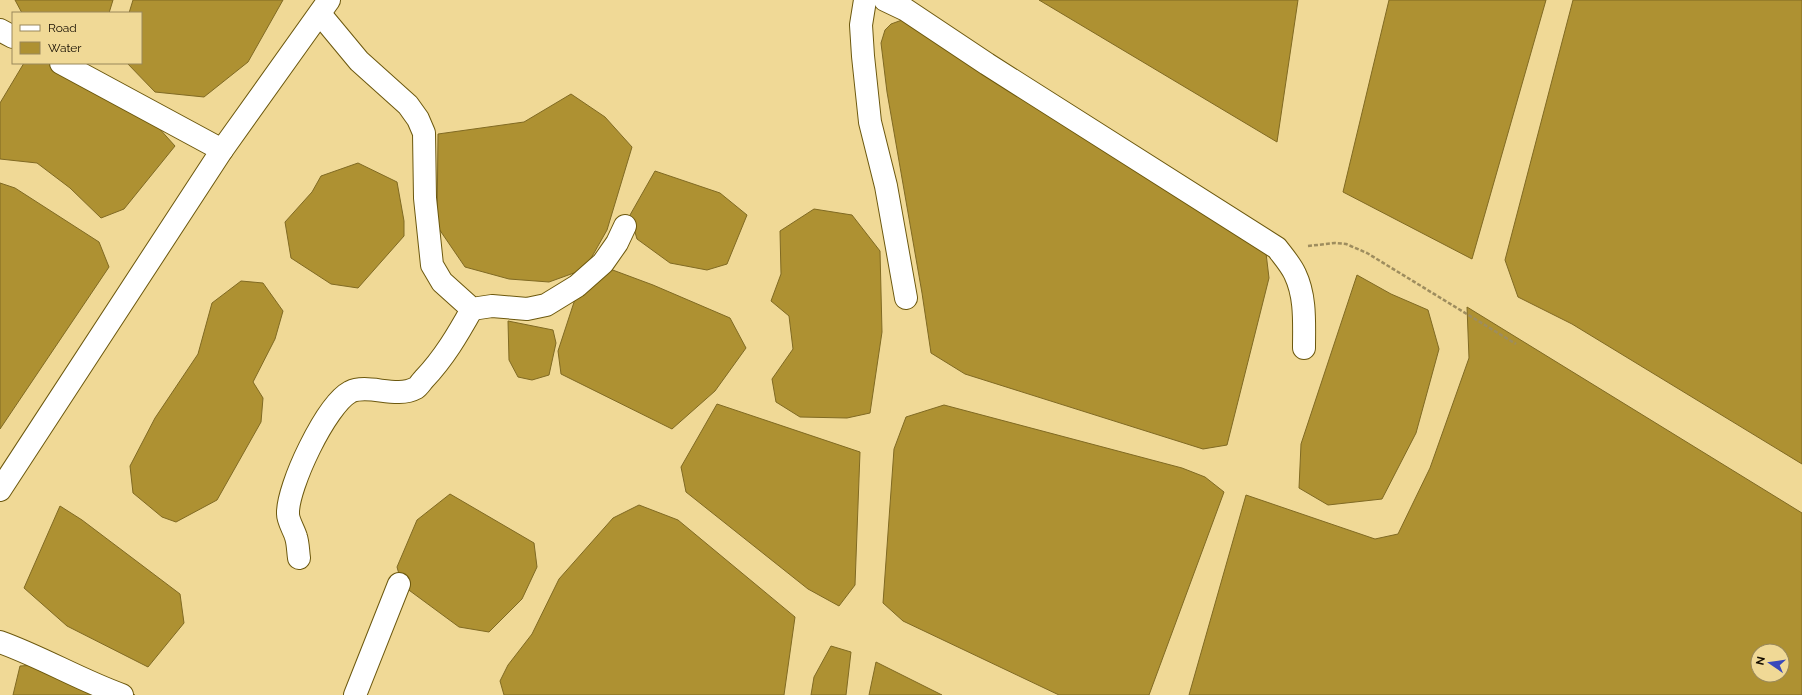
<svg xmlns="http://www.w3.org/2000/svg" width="1802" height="695" viewBox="0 0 1802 695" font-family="Raleway,sans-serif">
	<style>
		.water { fill: #ae9132; stroke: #806a23; fill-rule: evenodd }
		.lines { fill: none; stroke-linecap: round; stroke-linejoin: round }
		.minor-casing { stroke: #6c580e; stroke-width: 24 }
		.path { stroke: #9e8d5e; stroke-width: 2.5; stroke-dasharray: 4 2; stroke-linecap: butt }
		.minor { stroke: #fff; stroke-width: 22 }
	</style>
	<rect width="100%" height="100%" fill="#f0d996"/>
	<g class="water">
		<path d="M15,0H113L109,13H22Z"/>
		<path d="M133,0H283L248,62L204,97L155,92L127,63H141V13H129Z"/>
		<path d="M1039,0H1298L1277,142Z"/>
		<path d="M1389,0H1546L1472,259L1343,192Z"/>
		<path d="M1573,0H1802V464L1572,324L1518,297L1505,260Z"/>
		<path d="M902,20L1266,253L1269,278L1227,445L1203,449L965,374L931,353L922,293L887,92L881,43L885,30L891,24Z"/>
		<path d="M24,63H54L148,116L175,146L124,209L101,218L70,188L37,163L0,159V103Z"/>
		<path d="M571,94L605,117L632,147L607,230L585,269L549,282L509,279L465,267L437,226L438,134L524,122Z"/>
		<path d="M358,163L397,182L404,221V236L358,288L331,284L291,258L285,222L312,192L321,176Z"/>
		<path d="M655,171L720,193L747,215L727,264L707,270L670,263L637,239L630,215Z"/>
		<path d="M0,183L15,188L99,242L109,267L0,429Z"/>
		<path d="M814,209L852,215L880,251L882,332L870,413L847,418L800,417L776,402L772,379L793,349L789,316L771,301L781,274L780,231Z"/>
		<path d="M610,269L653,285L730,318L746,348L715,391L672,429L561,374L558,351L578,290Z"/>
		<path d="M1357,275L1391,294L1428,310L1439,349L1416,433L1382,499L1328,505L1299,488L1301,444Z"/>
		<path d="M241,281L263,283L283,311L275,339L253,382L263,398L261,422L217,500L176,522L162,517L133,493L130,466L155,418L198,354L212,303Z"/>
		<path d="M1467,307L1802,513V695H1189L1246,495L1375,539L1398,534L1430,468L1469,358ZM1758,651H1782V675H1758Z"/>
		<path d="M508,321L553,330L556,343L549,375L532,380L518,377L509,360Z"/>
		<path d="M717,404L860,452L855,585L839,606L808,589L686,492L681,467Z"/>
		<path d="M944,405L1182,468L1205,477L1224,492L1149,695H1059L903,621L883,603L894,449L906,417Z"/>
		<path d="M450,494L534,543L537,567L522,599L489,632L459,627L402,585L397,567L417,520Z"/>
		<path d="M639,505L678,520L795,617L784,695H504L500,681L508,665L532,634L559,579L613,518Z"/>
		<path d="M60,506L82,520L180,594L184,623L148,667L67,626L24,588Z"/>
		<path d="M831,646L851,652L846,695H811L814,677Z"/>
		<path d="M876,662L942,695H869Z"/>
		<path d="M71,663L135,695H13L20,666Z"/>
	</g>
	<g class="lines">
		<g class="minor-casing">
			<g id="minor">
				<path d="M865,0L861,25L863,56L870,122L886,186L906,298"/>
				<path d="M885,0L906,10L987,64L1277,248C1283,256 1291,265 1295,274C1306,297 1304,323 1304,348"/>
				<path d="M320,14L359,61L408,105L418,119L424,133L425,198L432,265L442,282L472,309L492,306L527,309L546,305L577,286L603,263L617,243L625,226"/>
				<path d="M0,30L13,37"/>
				<path d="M61,63L222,150"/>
				<path d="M0,490L222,150L329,0"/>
				<path d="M299,558C298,551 298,543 296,537C294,530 288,521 288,514C287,487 326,405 350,392C368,383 396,399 416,388C419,386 422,381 424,379C444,358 458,334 472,309"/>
				<path d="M0,642C42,657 80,680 122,695"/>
				<path d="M355,695L399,584"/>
			</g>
		</g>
		<path class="path" d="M1308,246L1335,243L1346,244L1367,253L1516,344"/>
		<use href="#minor" class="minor"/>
	</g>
	<rect x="12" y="12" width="130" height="52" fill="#f0d996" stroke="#99885a"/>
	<rect x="20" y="25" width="20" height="6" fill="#ffffff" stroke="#99885a"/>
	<text x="48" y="32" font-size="12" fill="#160e00">Road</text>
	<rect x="20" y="42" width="20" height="12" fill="#ae9132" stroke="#99885a"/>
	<text x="48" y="52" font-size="12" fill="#160e00">Water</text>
	<g transform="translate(1770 663) rotate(283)"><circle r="19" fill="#f0d996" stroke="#99885a"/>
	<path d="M0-3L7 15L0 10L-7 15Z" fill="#3948bb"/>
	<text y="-6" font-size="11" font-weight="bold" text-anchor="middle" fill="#160e00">N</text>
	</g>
</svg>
